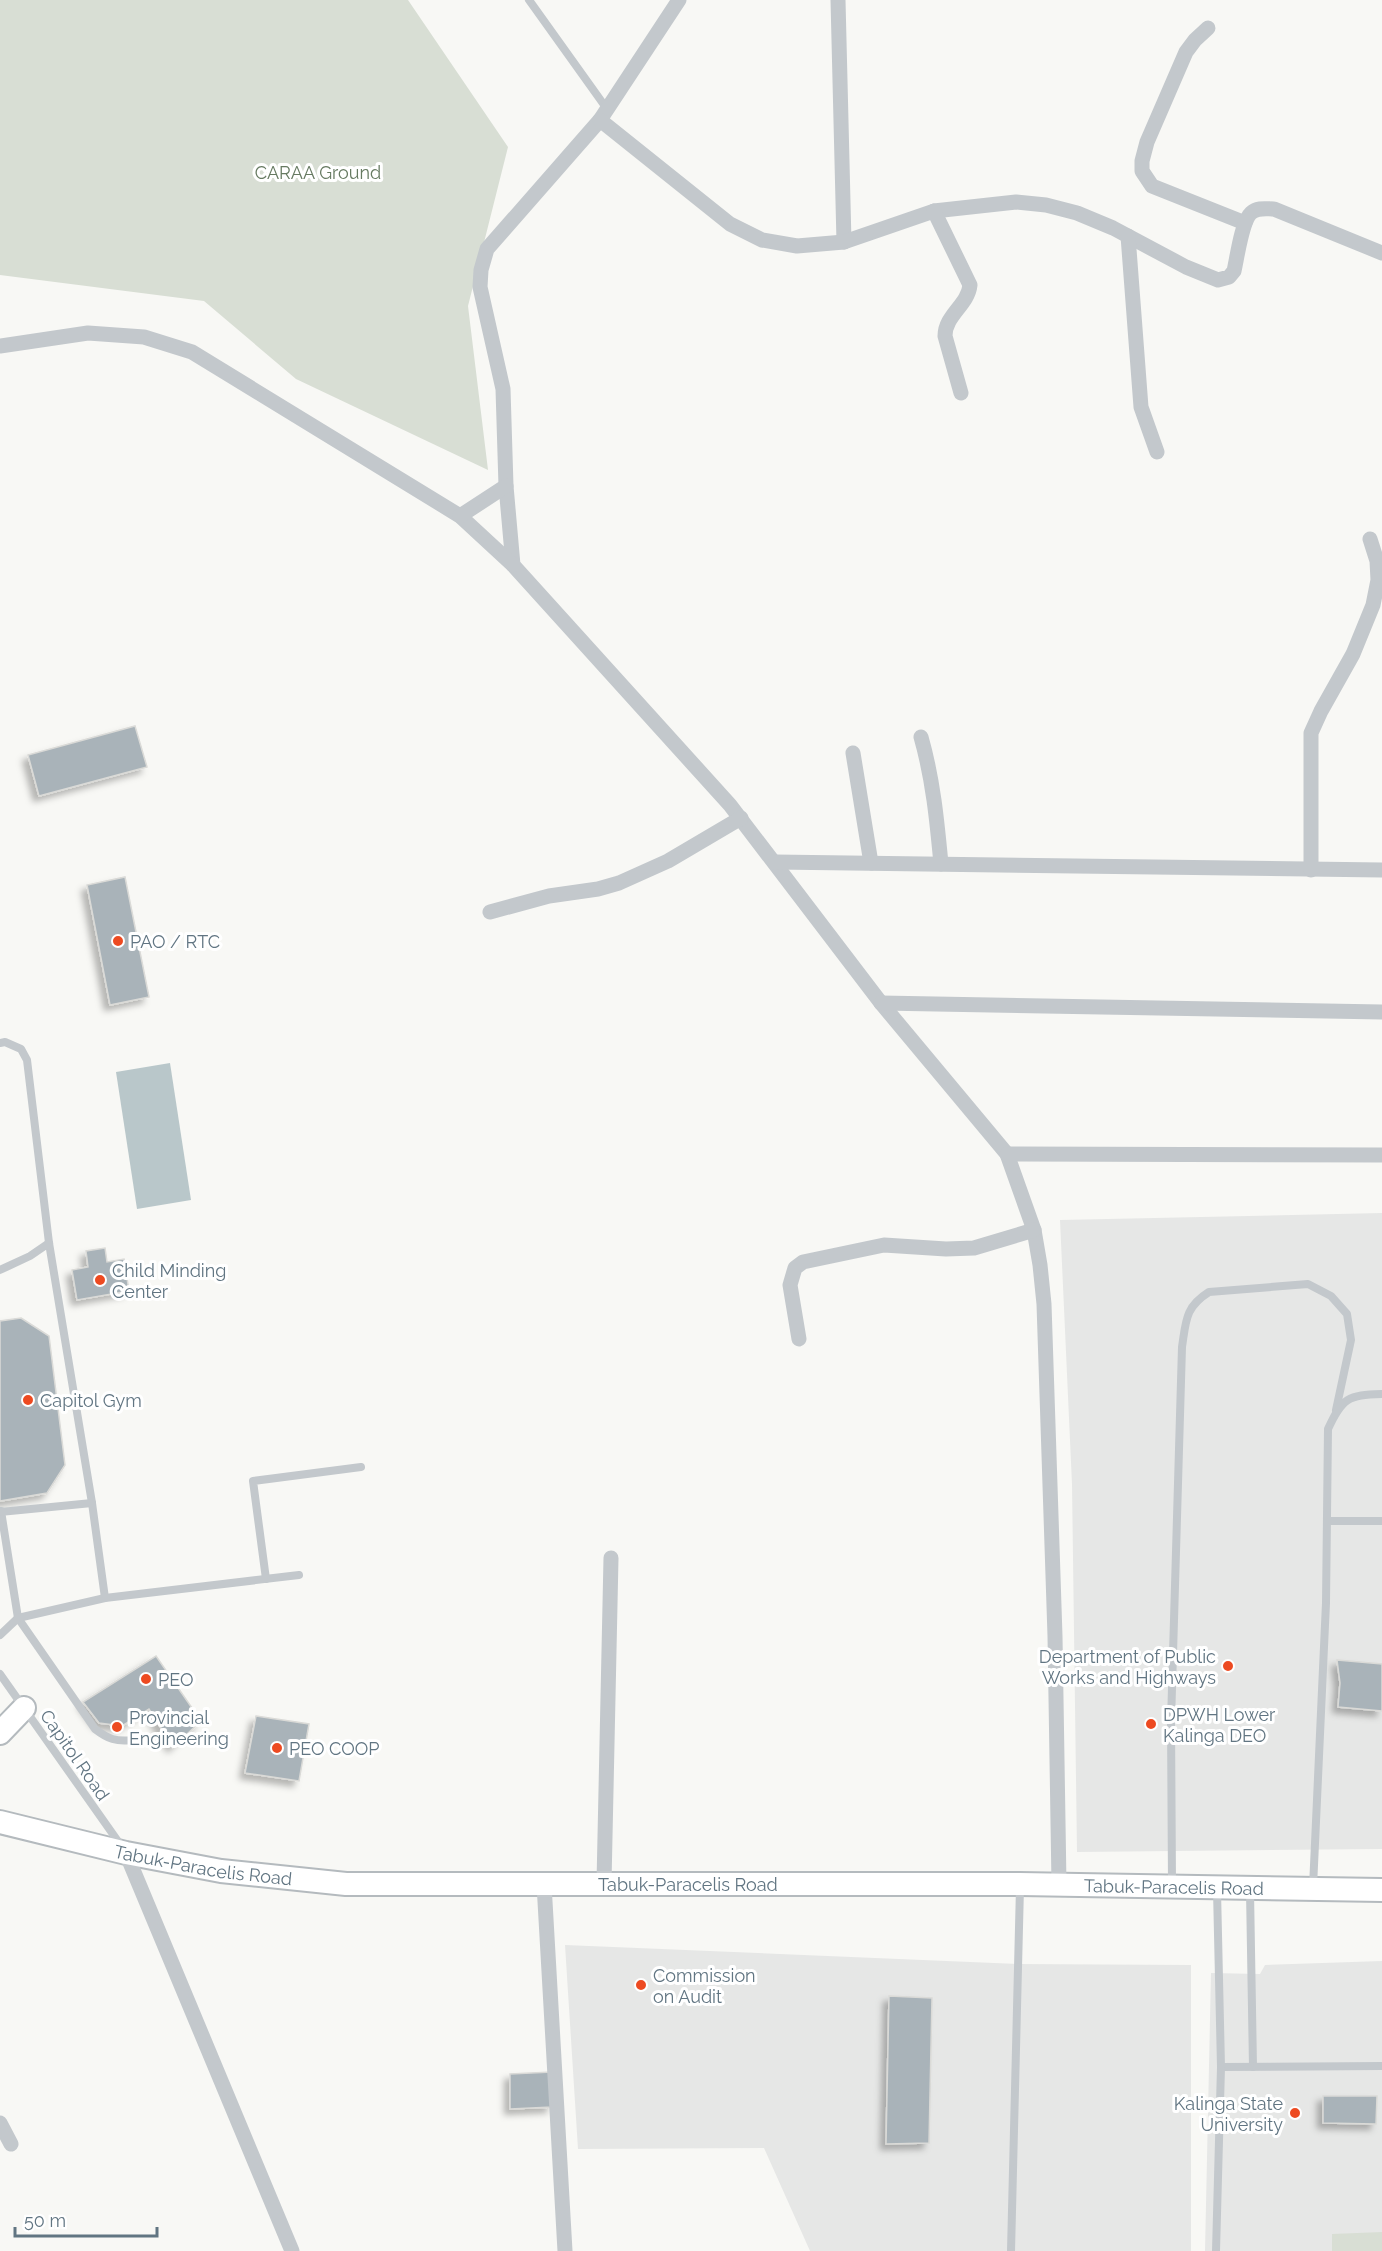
<svg xmlns="http://www.w3.org/2000/svg" width="1382" height="2251" viewBox="0 0 1382 2251" font-family="Raleway,sans-serif">
	<style>
		.built { fill: #e6e7e6 }
		.green { fill: #d8ded4 }
		.water { fill: #b9c7ca }
		.building { fill: #a9b3b9; stroke: #dadad7; stroke-width: 1.5; filter: url(#shadow) }
		.lines { fill: none; stroke-linecap: round; stroke-linejoin: round }
		.primary-casing { stroke: #b4babe; stroke-width: 26 }
		.service { stroke: #c3c8cc; stroke-width: 8 }
		.minor { stroke: #c3c8cc; stroke-width: 15 }
		.primary { stroke: #fff; stroke-width: 22 }
		.poi-dot { fill: #ed4a21; stroke: #fff; stroke-width: 2 }
		.labels { text-anchor: middle; dominant-baseline: central; stroke-width: 6; stroke-linejoin: round; paint-order: stroke }
		.park-label { font-size: 18px; fill: #667a61; stroke: #fff }
		.poi-label { font-size: 18px; fill: #617582; stroke: #fff; text-anchor: start }
		.street-label { font-size: 18px; fill: #617582; stroke: #fff }
	</style>
	<defs>
		<filter id="shadow"><feDropShadow dx="-5.5" dy="5.5" stdDeviation="3" flood-color="#0004"/></filter>
	</defs>
	<rect width="100%" height="100%" fill="#f8f8f5"/>
	<g class="built">
		<path d="M1382,1213V1849L1077,1852L1072,1484L1060,1220Z"/>
		<path d="M565,1945L1018,1964L1191,1965V2251H810L764,2148L578,2149Z"/>
		<path d="M1382,1961V2251H1205L1211,1973L1260,1974L1265,1965Z"/>
	</g>
	<g class="green">
		<path d="M0,0H408L508,147L468,306L488,470L296,379L204,301L0,275Z"/>
		<path d="M1382,2232V2251H1332V2234Z"/>
	</g>
	<path class="water" d="M170,1063L191,1200L137,1209L116,1072Z"/>
	<g class="building">
		<path d="M135,726L147,767L39,796L28,755Z"/>
		<path d="M125,877L149,997L110,1005L87,885Z"/>
		<path d="M105,1248L107,1262L124,1259L129,1291L77,1300L72,1270L88,1267L86,1251Z"/>
		<path d="M21,1318L49,1336L65,1465L47,1493L0,1501V1321Z"/>
		<path d="M156,1656L201,1721L173,1747L149,1709L122,1726L99,1723L83,1702Z"/>
		<path d="M1337,1660L1382,1664V1711L1338,1707L1340,1683Z"/>
		<path d="M256,1716L309,1724L299,1781L245,1773Z"/>
		<path d="M889,1996L932,1998L929,2143L886,2144Z"/>
		<path d="M552,2072V2107L510,2109V2074Z"/>
		<path d="M1323,2096H1377L1376,2124L1323,2123Z"/>
	</g>
	<g class="lines">
		<g class="primary-casing">
			<g id="primary">
				<path d="M0,1733L24,1708"/>
				<path id="s1" d="M0,1822L126,1853L221,1871L346,1884H1020L1382,1890"/>
			</g>
		</g>
		<g class="service">
			<path d="M529,0L607,109"/>
			<path d="M0,1043L5,1042L21,1049L27,1060L49,1243L92,1503L105,1598"/>
			<path d="M0,1270L30,1256L49,1243"/>
			<path d="M1,1511L18,1618L95,1729C108,1739 116,1742 133,1740"/>
			<path d="M0,1512L92,1503"/>
			<path d="M1327,1521H1382"/>
			<path d="M266,1579L253,1481L361,1467"/>
			<path d="M0,1635L18,1618L105,1598L299,1575"/>
			<path d="M0,1674L122,1847"/>
			<path d="M1172,1883L1171,1722L1182,1347C1186,1321 1185,1307 1209,1292L1308,1284L1331,1296L1347,1314L1351,1340L1336,1410"/>
			<path d="M1313,1887L1326,1603L1328,1429C1342,1398 1348,1395 1382,1394"/>
			<path d="M1250,1891L1253,2067"/>
			<path d="M1221,2067L1382,2066"/>
			<path d="M1011,2251L1020,1887"/>
			<path d="M1216,2251L1221,2067L1217,1890"/>
		</g>
		<g class="minor">
			<path d="M679,0L600,120L487,249L481,270L480,287L503,389L506,486L513,565L730,805L881,1003L1007,1154L1034,1230L1040,1265L1044,1304L1055,1636L1059,1884"/>
			<path d="M838,0L844,242"/>
			<path d="M1208,28L1195,40L1186,52L1147,142L1142,161V171L1152,186L1245,223"/>
			<path d="M600,120L730,224L762,240L797,246L844,242L934,211L1016,202L1046,205L1077,213L1113,228L1186,267L1218,280L1229,277L1234,271C1237,258 1242,221 1251,213C1258,207 1266,209 1274,209L1382,253"/>
			<path d="M934,211L970,285C968,305 945,315 945,336L961,393"/>
			<path d="M1128,236L1141,407L1157,452"/>
			<path d="M0,346L88,333L144,337L192,352L460,516L513,565"/>
			<path d="M460,516L506,486"/>
			<path d="M921,737C933,779 937,821 941,864"/>
			<path d="M853,753L871,863"/>
			<path d="M775,862L1382,870"/>
			<path d="M1311,870V733L1321,711L1353,654L1373,605L1378,580L1377,561L1370,539"/>
			<path d="M490,912L549,896L598,889L619,883L668,861L741,818"/>
			<path d="M881,1003L1382,1012"/>
			<path d="M1007,1154L1382,1155"/>
			<path d="M799,1339L790,1285L795,1268L803,1262L884,1245L946,1249L974,1248L1034,1230"/>
			<path d="M126,1853L292,2251"/>
			<path d="M604,1883L611,1558"/>
			<path d="M544,1884L565,2251"/>
			<path d="M0,2123L11,2144"/>
		</g>
		<use href="#primary" class="primary"/>
	</g>
	<g class="poi-dot">
		<circle cx="118" cy="941" r="6"/>
		<circle cx="100" cy="1280" r="6"/>
		<circle cx="28" cy="1400" r="6"/>
		<circle cx="1228" cy="1666" r="6"/>
		<circle cx="146" cy="1679" r="6"/>
		<circle cx="1151" cy="1724" r="6"/>
		<circle cx="117" cy="1727" r="6"/>
		<circle cx="277" cy="1748" r="6"/>
		<circle cx="641" cy="1985" r="6"/>
		<circle cx="1295" cy="2113" r="6"/>
	</g>
	<g class="labels">
		<g class="park-label">
			<text x="318" y="172">CARAA Ground</text>
		</g>
		<g class="poi-label">
			<text x="130" y="941">PAO / RTC</text>
			<text x="112" y="1270">Child Minding<tspan x="112" dy="21">Center</tspan></text>
			<text x="40" y="1400">Capitol Gym</text>
			<text x="1216" y="1656" text-anchor="end">Department of Public<tspan x="1216" dy="21">Works and Highways</tspan></text>
			<text x="158" y="1679">PEO</text>
			<text x="1163" y="1714">DPWH Lower<tspan x="1163" dy="21">Kalinga DEO</tspan></text>
			<text x="129" y="1717">Provincial<tspan x="129" dy="21">Engineering</tspan></text>
			<text x="289" y="1748">PEO COOP</text>
			<text x="653" y="1975">Commission<tspan x="653" dy="21">on Audit</tspan></text>
			<text x="1283" y="2103" text-anchor="end">Kalinga State<tspan x="1283" dy="21">University</tspan></text>
		</g>
		<g class="street-label">
			<text transform="translate(75 1755) rotate(55)">Capitol Road</text>
			<text stroke="none"><textPath href="#s1" startOffset="208">Tabuk-Paracelis Road</textPath></text>
			<text stroke="none"><textPath href="#s1" startOffset="694">Tabuk-Paracelis Road</textPath></text>
			<text stroke="none"><textPath href="#s1" startOffset="1180">Tabuk-Paracelis Road</textPath></text>
		</g>
	</g>
	<path d="M15 2227v9h142v-9" fill="none" stroke="#617582" stroke-width="3"/>
	<text x="24" y="2227" font-size="18" fill="#617582" stroke="#ffffff" stroke-width="4.5" paint-order="stroke">50 m</text>
</svg>
